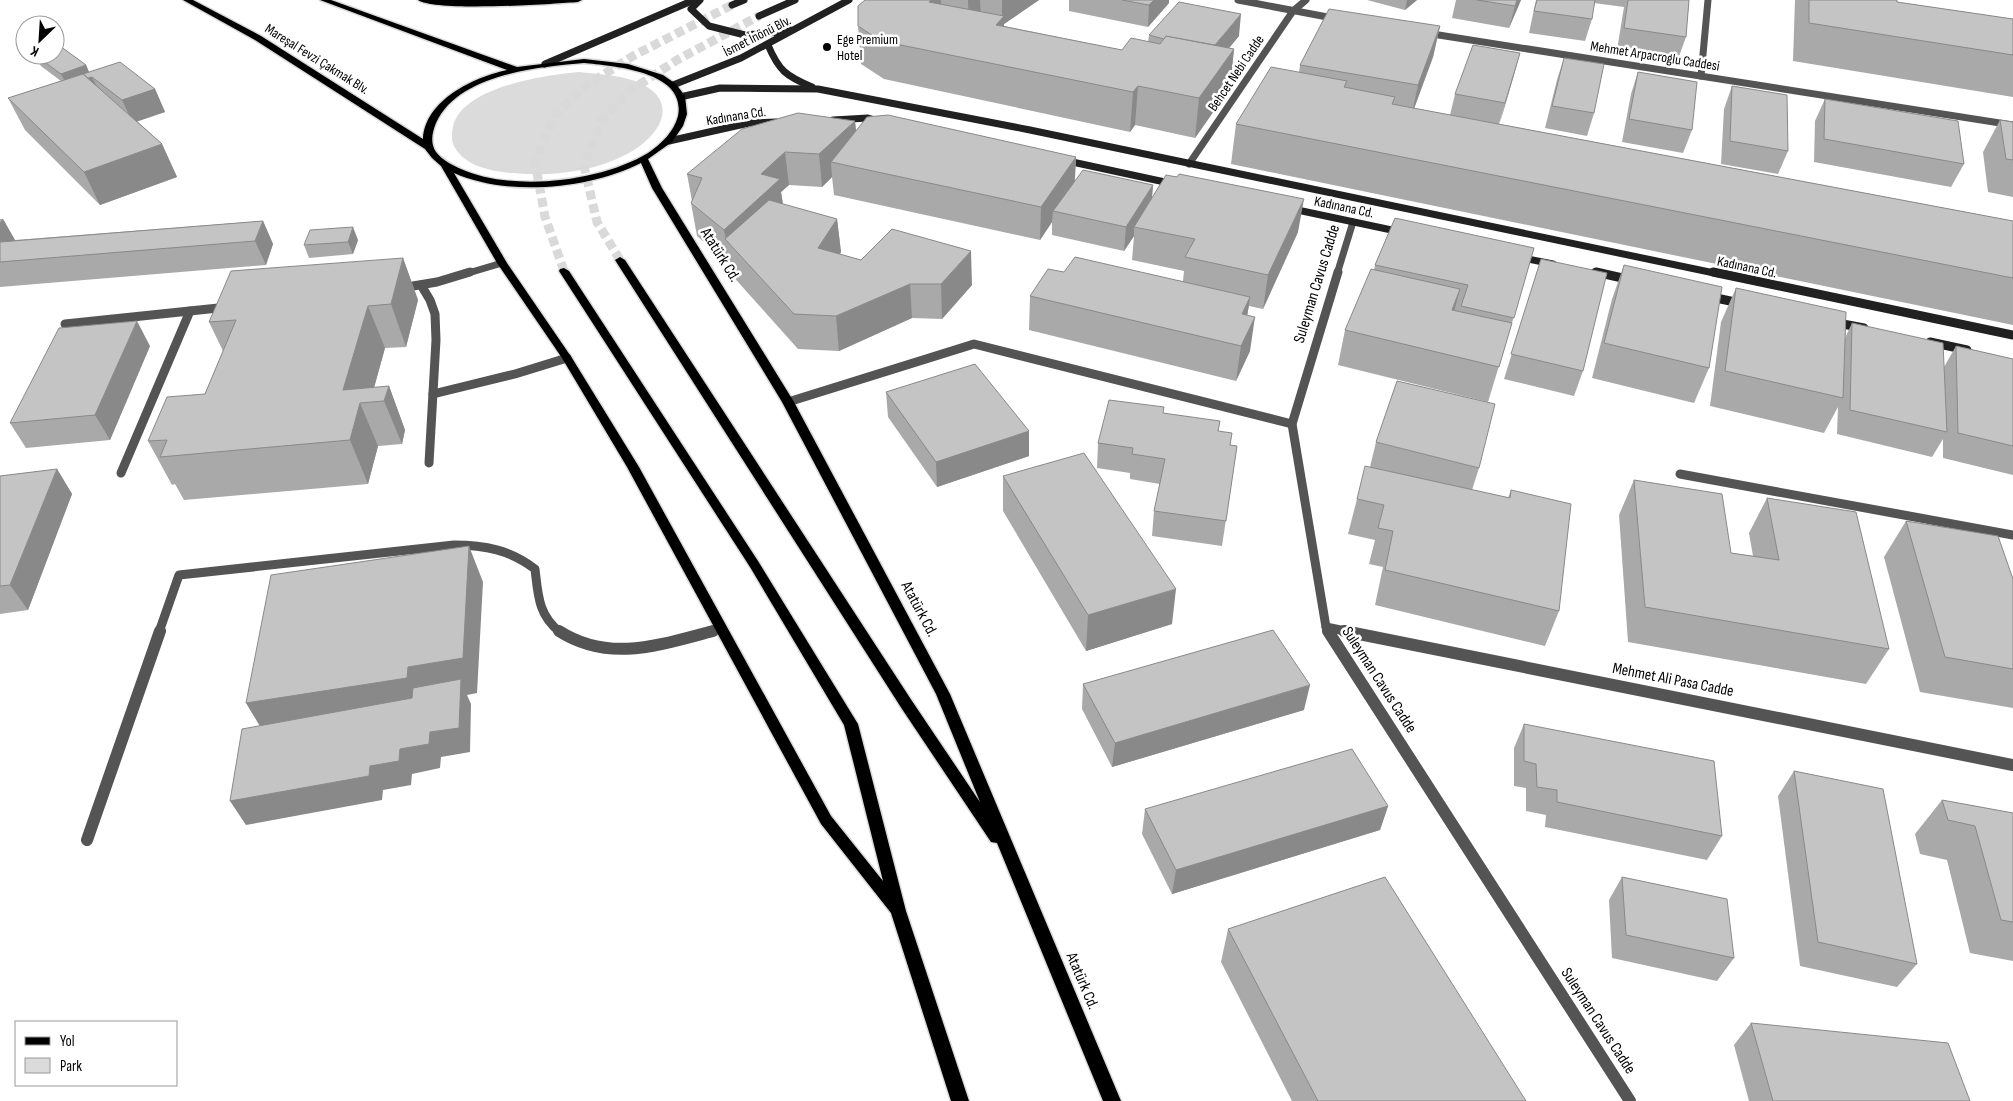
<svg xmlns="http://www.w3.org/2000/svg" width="2013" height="1101" viewBox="0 0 2013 1101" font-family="'Sofia Sans Condensed',sans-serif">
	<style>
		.green { fill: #dbdbdb }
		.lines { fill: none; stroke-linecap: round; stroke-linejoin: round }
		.primary-tunnel { stroke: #d9d9d9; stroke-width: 9; stroke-dasharray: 9 4.5; stroke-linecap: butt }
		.primary-casing { stroke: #dbdbdb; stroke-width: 3 }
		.lane-far2 { stroke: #545454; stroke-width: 7 }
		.lane-far1 { stroke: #545454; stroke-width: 9 }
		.lane { stroke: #545454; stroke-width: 12 }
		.street-far2 { stroke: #545454; stroke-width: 7 }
		.street-far1 { stroke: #545454; stroke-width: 9 }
		.street { stroke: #545454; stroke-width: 12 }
		.secondary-far1 { stroke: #212121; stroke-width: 7 }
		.secondary { stroke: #212121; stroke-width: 9 }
		.primary { fill: #000; fill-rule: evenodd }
		.wall { fill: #a9a9a9 }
		.shaded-wall { fill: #898989 }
		.building { fill: #c4c4c4; stroke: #898989 }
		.poi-dot { fill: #000; stroke: #fff; stroke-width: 2 }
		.labels { text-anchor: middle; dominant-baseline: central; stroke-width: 5; stroke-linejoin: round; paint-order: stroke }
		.far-street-label { font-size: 14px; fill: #000; stroke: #fff }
		.far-poi-label { font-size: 14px; fill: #000; stroke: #fff; text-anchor: start }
		.street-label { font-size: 16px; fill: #000; stroke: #fff }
	</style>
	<rect width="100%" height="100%" fill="#fff"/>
	<path class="green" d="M579,72C598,74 617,75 635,81C682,99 662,136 627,154C593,172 551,177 513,173C495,172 469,167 458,152C451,144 451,136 453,127C461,87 546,75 579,72Z"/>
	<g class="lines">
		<g class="primary-tunnel">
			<path d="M620,260L597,222L584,166L602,120L628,92L677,60L759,16"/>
			<path d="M564,271L545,217L535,162L555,115L582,88L633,56L732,5"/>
		</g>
		<g class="primary-casing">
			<g id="primary">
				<path d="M183,0H193L261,36L423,139C425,100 474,77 507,70L320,0H331L517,67L584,59L628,64L663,75L676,84L685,96L687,114L683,126L672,142L648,159L662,188L794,402L950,694L1121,1101H1103L997,843L991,842L902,709L615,260L620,257L625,260L912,701L980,802L936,694L782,402L652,188L641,163C589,189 508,197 454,173L507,263L572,358L639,467L831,816L883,881L844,725L750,567L559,271L560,269L564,268L569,271L758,561L858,724L906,911L969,1101H951L891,913L821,824L627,467L562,358L497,263L441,166L432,158L425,149L255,40ZM584,63C613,66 687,71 678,116C674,132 661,144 648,153C600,182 512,192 461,169C452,165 442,160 436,152C430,143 432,133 436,123C458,74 538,67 584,63Z"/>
				<path d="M418,0H582L578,2C552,4 435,12 418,0Z"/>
			</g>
		</g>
		<path class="lane-far2" d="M465,274L502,263"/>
		<g class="lane-far1">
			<path d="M421,285L430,300L435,314L436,340L429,463"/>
			<path d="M401,288L437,282L470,272"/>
			<path d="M65,324L228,307"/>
			<path d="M433,394L515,374L567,358"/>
			<path d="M121,473L190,311"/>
			<path d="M1680,474L2013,535"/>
			<path d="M159,632L179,575L454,545C485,545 510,550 535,569C538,594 538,615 560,632"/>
			<path d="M708,632L722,628"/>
		</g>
		<g class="lane">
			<path d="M559,631C609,663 659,645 713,631"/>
			<path d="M87,840L160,631"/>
		</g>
		<g class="street-far2">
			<path d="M1238,0L1338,19"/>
			<path d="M1426,33L2013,125"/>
			<path d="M1701,76L1708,0"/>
			<path d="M1189,164L1293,11L1306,0"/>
			<path d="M1337,274L1353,222"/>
		</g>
		<g class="street-far1">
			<path d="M788,402L974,344L1292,424"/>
			<path d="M1326,627L1350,632"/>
			<path d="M1329,632L1326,627L1292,424L1338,272"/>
		</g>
		<g class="street">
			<path d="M1328,631L1630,1101"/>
			<path d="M1344,631L2013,765"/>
		</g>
		<g class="secondary-far1">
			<path d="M700,0L691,9L709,26L745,35L780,32L789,29"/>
			<path d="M732,5L744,0"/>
			<path d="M759,16L795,0"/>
			<path d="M768,45C779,71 786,76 812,87"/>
			<path d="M545,64L694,0"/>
			<path d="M673,85L741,58L849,0"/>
			<path d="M680,97L720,88L818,89L1030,130L1719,274"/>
			<path d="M833,120L868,118L878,121"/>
			<path d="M669,141L749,123L776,122"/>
			<path d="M1063,160L1174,184"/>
			<path d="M1288,208L1401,232"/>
			<path d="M1518,257L1553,264"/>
			<path d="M1594,272L1602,274"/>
		</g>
		<g class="secondary">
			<path d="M1596,272L1631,280"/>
			<path d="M1713,272L2013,335"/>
			<path d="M1707,296L1744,304"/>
			<path d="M1832,322L1864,328"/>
			<path d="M1930,342L1967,350"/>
		</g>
		<use href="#primary" class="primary"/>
	</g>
	<g class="wall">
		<path d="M865,0H1039L1004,24V26L1122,50L1148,42L1149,35L1239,36L1229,48L1234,49L1230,88L1195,138L1135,125L1130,132L884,79L861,64L858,26Z"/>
		<path d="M1069,0H1169V3L1148,27L1069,11Z"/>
		<path d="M1367,0H1417L1405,10Z"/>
		<path d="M1456,0H1521L1509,28L1452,18Z"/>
		<path d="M1536,0H1689L1686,37L1678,59L1617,50L1624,7L1594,3L1592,19L1585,41L1529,33Z"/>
		<path d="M1795,0H1897V2L2013,19V97L1793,61Z"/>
		<path d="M1440,26L1433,57L1414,108L1450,115L1455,94L1520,53L1499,124L2013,221V325L1231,164L1236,124L1299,72L1300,65Z"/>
		<path d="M35,55L86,65L89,72L155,89L165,112L137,121L162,144L177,177L100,205L25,130L8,98L61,81L41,66Z"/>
		<path d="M1564,58L1594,113L1587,136L1545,128L1557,80Z"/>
		<path d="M1638,72L1692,130L1683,153L1622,142L1631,94Z"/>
		<path d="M1732,86L1788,151L1778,174L1721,164L1724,109Z"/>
		<path d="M1825,99L1964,164L1951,187L1814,162L1815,121Z"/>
		<path d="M2000,120L2013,122V197L1988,192L1983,152Z"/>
		<path d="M855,121L856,131L1076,157L1075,181L1153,185L1152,197L1298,232L1263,309L1249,306L1247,315L1250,351L1236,381L1029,330L1030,296L1064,272L1183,281L1184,271L1132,260L1134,236L1124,251L1052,235V222L1040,240L834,195L832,177L822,187L789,185L781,192L783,204L837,219L841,252L840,254L861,260L972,285L942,319L912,318L839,351L798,349L730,273L728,263L697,236L691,203L692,201L687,174Z"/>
		<path d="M0,219H3L15,240L263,221L273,244L266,265L0,287Z"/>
		<path d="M358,240L353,254L309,258L304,245Z"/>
		<path d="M1534,248L1512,323L1488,402L1338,365L1345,330L1374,270L1375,265Z"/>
		<path d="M403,258L418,300L406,347L385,348L374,388L389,386L405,430L402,444L378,446L368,484L184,500L175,484L172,485L148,441L205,394L223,351L209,322Z"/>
		<path d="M1541,259L1583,371L1574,396L1504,379Z"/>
		<path d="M1624,265L1709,368L1694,403L1592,378L1612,299Z"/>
		<path d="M1736,288L1845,338L1852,323L1944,367L1956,346L2013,359V475L1943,458V439L1932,457L1837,434L1838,407L1824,433L1710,406L1721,322Z"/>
		<path d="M150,346L110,440L26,448L10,423Z"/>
		<path d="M886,392L1029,456L937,487L888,417Z"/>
		<path d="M1163,413L1219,431L1230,445L1237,446L1222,546L1152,536L1154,511L1160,484L1130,479V473L1097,468L1098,443Z"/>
		<path d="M1376,442L1479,468L1472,490L1508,498L1511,490L1559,611L1545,646L1375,605L1383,567L1369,564L1375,540L1348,534L1357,499L1370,467Z"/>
		<path d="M57,469L72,494L28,610L0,614V476Z"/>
		<path d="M1003,476L1172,624L1086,651L1003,511Z"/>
		<path d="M1634,480L1731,553L1753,556L1749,533L1767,498L1889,649L1866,684L1628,642L1619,515Z"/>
		<path d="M1906,521L2013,579V708L1920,692L1884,557Z"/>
		<path d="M1083,684L1304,710L1112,767L1082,709Z"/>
		<path d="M1524,724L1722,836L1707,860L1545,827L1546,815L1526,811V788L1514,786V748Z"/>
		<path d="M1794,771L1917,964L1897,987L1800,966L1778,796Z"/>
		<path d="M1942,800L2013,813V961L1970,953L1947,860L1920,854L1915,834Z"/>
		<path d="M1388,806L1380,830L1172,894L1142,834L1145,809Z"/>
		<path d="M1622,877L1734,958L1717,981L1612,958L1609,900Z"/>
		<path d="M1228,929L1526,1101H1292L1221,962Z"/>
		<path d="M1751,1023L1970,1101H1749L1734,1045Z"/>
	</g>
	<g class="shaded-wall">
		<path d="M931,0H941L942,28L929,2Z"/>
		<path d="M968,0H980L981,22L969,33Z"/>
		<path d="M1002,0H1039L1004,24V54L996,25L1002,19Z"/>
		<path d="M1154,0H1169V3L1148,27L1149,5Z"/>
		<path d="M1407,0H1417L1405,10Z"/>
		<path d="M1517,0H1521L1509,28L1515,6Z"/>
		<path d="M1241,14L1239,36L1210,71L1212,49Z"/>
		<path d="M1440,26L1433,57L1411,117L1418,85Z"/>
		<path d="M1234,49L1230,88L1195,138L1199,98Z"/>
		<path d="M1520,53L1514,75L1499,126L1505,103Z"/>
		<path d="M86,65L91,77H92L103,99L67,85L61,74Z"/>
		<path d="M1138,86L1135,125L1130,132L1133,92Z"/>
		<path d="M155,89L165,112L133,123L122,100Z"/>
		<path d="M855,121L858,153L831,162L832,177L822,187L819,154Z"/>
		<path d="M162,144L177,177L100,205L84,172Z"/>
		<path d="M785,152L789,185L781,192L784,212L726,240L724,230L761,174Z"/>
		<path d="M1076,157L1074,190L1053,211L1052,222L1040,240L1041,207Z"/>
		<path d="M1153,185L1151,208L1134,227V236L1124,251L1126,227Z"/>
		<path d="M1304,199L1298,232L1263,309L1268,275Z"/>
		<path d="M3,219L16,242L0,262V223Z"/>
		<path d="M837,219L841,252L822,282L818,248Z"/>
		<path d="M263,221L273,244L266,265L255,241Z"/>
		<path d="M353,227L358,240L353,254L348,242Z"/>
		<path d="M971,251L972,285L942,319L941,284Z"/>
		<path d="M403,258L418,300L406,347L391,304Z"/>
		<path d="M910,284L912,318L839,351L836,316Z"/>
		<path d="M1460,289L1451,323L1452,310Z"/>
		<path d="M1250,297L1245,331L1242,314Z"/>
		<path d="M368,306L385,348L370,402L360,403L378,446L368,484L350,440L343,390Z"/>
		<path d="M1255,317L1250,351L1236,381L1241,346Z"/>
		<path d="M137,321L150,346L110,440L95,415Z"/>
		<path d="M389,386L405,430L402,444L384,401Z"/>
		<path d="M1029,431V456L937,487L936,462Z"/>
		<path d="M57,469L72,494L28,610L10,585Z"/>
		<path d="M469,546L483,582L477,693L467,695L471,704L470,752L441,757L440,768L412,774L411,785L383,790L382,800L246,825L230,801L267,738L246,703L408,667Z"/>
		<path d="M1176,589L1172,624L1086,651L1088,615Z"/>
		<path d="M1310,685L1304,710L1112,767L1115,743Z"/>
		<path d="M1388,806L1380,830L1172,894L1176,870Z"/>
	</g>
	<g class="building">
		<path d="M865,0H931L929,2L1004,16L996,25L1122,50L1131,38L1160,44L1166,36L1234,49L1199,98L1138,86L1133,92L881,41L858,26V6Z"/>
		<path d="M1122,0H1154L1149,5Z"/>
		<path d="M1477,0H1517L1515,6Z"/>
		<path d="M1537,0H1595L1592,19L1534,11Z"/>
		<path d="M1628,0H1689L1686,37L1624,28Z"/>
		<path d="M1809,0H1897V2L2013,19V55L1809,23Z"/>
		<path d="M1179,2L1241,14L1215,45L1166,36L1164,39L1149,35Z"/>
		<path d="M1329,9L1440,26L1418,85L1300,65Z"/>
		<path d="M1473,45L1520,53L1505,103L1455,94Z"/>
		<path d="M60,46L86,65L61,74L35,55H55V48Z"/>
		<path d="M1564,58L1604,64L1594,113L1552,106Z"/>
		<path d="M120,62L155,89L122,100L92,77L88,78L83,74Z"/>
		<path d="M1271,67L1347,81L1344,87L1395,97L1392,104L2013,221V278L1236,124Z"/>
		<path d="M1638,72L1697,82L1692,130L1629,119Z"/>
		<path d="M83,74L162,144L84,172L8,98Z"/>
		<path d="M1732,86L1787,95L1788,151L1730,141Z"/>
		<path d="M1825,99L1958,121L1964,164L1824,139Z"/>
		<path d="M798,113L855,121L819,154L785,152L761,174L780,179L724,230L691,203L702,178L687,174L742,129Z"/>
		<path d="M888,115L1076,157L1041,207L831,162L867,117Z"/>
		<path d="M2000,120L2013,122V160L2006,159Z"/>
		<path d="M1083,170L1153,185L1126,227L1053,211Z"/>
		<path d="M1179,174L1304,199L1268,275L1185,257L1195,239L1134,227L1166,175L1177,177Z"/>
		<path d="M769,200L837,219L818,248L861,260L892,229L971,251L941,284H910L836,316L794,314L725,239Z"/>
		<path d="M1395,218L1534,248L1514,318L1461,306L1468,285L1375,265Z"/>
		<path d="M263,221L255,241L0,262V242Z"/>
		<path d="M353,227L348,242L304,245L310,230Z"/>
		<path d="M1075,257L1250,297L1242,314L1255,317L1241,346L1030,296L1048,269L1064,272Z"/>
		<path d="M403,258L391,304L368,306L343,390L389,386L384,401L360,403L350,440L160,457L167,440L148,441L167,397L205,394L236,320L209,322L231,271Z"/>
		<path d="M1541,259L1607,273L1583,371L1511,354Z"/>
		<path d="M1624,265L1722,287L1709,368L1604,343Z"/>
		<path d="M1371,269L1460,289L1452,310L1512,323L1499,367L1345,330Z"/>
		<path d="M1736,288L1846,312L1843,398L1725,371Z"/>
		<path d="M137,321L95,415L10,423L59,328Z"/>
		<path d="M1852,323L1943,343L1947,432L1850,410Z"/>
		<path d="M1956,346L2013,359V446L1958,433Z"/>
		<path d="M975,364L1029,431L936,462L886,392Z"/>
		<path d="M1397,381L1495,404L1479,468L1376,442Z"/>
		<path d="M1109,400L1164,407L1163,413L1220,421L1218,431L1232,433L1230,445L1237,446L1226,521L1154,511L1165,459L1132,454L1133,448L1098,443Z"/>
		<path d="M1084,453L1176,589L1088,615L1003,476Z"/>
		<path d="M1365,466L1510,498L1511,490L1571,504L1559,611L1385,570L1393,531L1378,528L1384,505L1357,499Z"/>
		<path d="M57,469L10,585L0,586V476Z"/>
		<path d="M1634,480L1722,494L1731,553L1779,560L1767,498L1856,512L1889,649L1645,607Z"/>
		<path d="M1906,521L1998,536L2013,579V669L1945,657Z"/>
		<path d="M469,546L463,658L408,667L407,678L246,703L271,575Z"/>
		<path d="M1273,630L1310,685L1115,743L1083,684Z"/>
		<path d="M461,679L459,728L430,732L429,744L400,749L399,761L370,766L369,776L230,801L242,729L412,698L413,688Z"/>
		<path d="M1524,724L1714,761L1722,836L1557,802V790L1537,787L1536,764L1524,761Z"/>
		<path d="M1352,749L1388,806L1176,870L1145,809Z"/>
		<path d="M1794,771L1883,789L1917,964L1818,942Z"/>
		<path d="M1942,800L2013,813V922L2001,920L1975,826L1948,820Z"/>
		<path d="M1385,877L1526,1101H1318L1228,929Z"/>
		<path d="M1622,877L1727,899L1734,958L1626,935Z"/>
		<path d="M1751,1023L1948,1043L1970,1101H1773Z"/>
	</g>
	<circle class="poi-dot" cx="827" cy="47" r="5"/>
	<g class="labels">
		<g class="far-street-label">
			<text transform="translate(757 36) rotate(-27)">İsmet İnönü Blv.</text>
			<text transform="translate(1655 56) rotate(9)">Mehmet Arpacroglu Caddesi</text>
			<text transform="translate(317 59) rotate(32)">Mareşal Fevzi Çakmak Blv.</text>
			<text transform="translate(1236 73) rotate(-56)">Behcet Nebi Cadde</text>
			<text transform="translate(736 116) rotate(-9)">Kadınana Cd.</text>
			<text transform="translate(1344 207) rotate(12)">Kadınana Cd.</text>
			<text transform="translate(1747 267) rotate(12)">Kadınana Cd.</text>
		</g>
		<g class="far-poi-label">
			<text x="837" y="39">Ege Premium<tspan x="837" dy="16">Hotel</tspan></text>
		</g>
		<g class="street-label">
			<text transform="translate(720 255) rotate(58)">Atatürk Cd.</text>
			<text transform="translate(1317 284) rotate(-73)">Suleyman Cavus Cadde</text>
			<text transform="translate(919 609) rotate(62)">Atatürk Cd.</text>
			<text transform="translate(1379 680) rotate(57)">Suleyman Cavus Cadde</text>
			<text transform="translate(1673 680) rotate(11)">Mehmet Ali Pasa Cadde</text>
			<text transform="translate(1082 981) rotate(67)">Atatürk Cd.</text>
			<text transform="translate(1598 1021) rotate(57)">Suleyman Cavus Cadde</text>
		</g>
	</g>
	<rect x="15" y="1021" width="162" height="65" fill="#ffffff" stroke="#999999"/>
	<rect x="25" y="1037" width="25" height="8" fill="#000000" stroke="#999999"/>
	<text x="60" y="1046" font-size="15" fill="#000000">Yol</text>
	<rect x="25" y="1058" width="25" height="15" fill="#dbdbdb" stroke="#999999"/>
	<text x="60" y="1071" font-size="15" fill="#000000">Park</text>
	<g transform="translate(40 40) rotate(205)"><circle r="24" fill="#ffffff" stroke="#999999"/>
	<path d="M0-4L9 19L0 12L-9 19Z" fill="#000000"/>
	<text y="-8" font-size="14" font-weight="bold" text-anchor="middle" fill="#000000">K</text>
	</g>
</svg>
